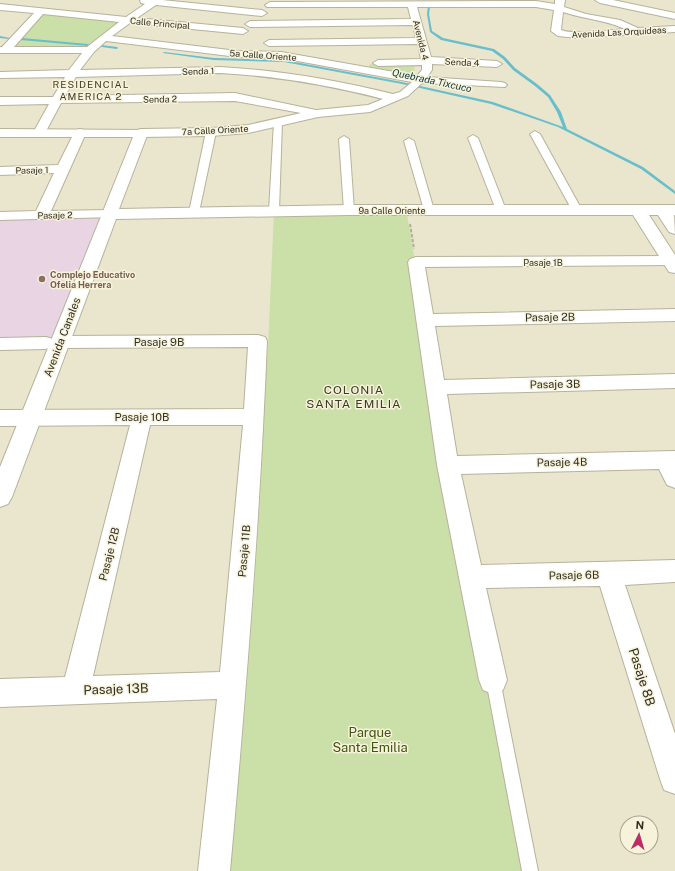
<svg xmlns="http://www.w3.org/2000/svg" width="675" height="871" viewBox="0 0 675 871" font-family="'Public Sans',sans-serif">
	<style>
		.education { fill: #e9d4e3 }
		.green { fill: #cbdfa8 }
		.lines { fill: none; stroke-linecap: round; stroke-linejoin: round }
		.stream { fill: #68beca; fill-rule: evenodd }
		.service-casing { stroke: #b6b29b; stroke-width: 2 }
		.pedestrian-casing { stroke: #b6b29b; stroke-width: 2 }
		.minor-casing { stroke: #b6b29b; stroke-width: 2 }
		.tertiary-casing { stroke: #b6b29b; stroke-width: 2 }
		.path { stroke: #b1ae9a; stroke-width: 2; stroke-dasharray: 3.5 1.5; stroke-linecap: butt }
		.service { fill: #fff; fill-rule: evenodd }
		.pedestrian { fill: #fff; fill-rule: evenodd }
		.minor { fill: #fff; fill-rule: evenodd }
		.tertiary { fill: #fff; fill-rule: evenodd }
		.education-dot { fill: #8d6e63; stroke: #f7f3db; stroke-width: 1.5 }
		.labels { text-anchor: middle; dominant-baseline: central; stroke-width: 3; stroke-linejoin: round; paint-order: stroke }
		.far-street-label { font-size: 9px; fill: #2f2d24; stroke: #f7f3db }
		.far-education-label { font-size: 9px; font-weight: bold; fill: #785e54; stroke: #f7f3db; text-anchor: start }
		.far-water-label { font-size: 10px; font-style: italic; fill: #093439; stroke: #f7f3db }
		.far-neighbourhood-label { font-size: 10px; letter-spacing: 1px; fill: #3d3a26; stroke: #f7f3db }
		.street-label { font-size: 11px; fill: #2f2d24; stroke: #f7f3db }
		.neighbourhood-label { font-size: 12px; letter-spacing: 1px; fill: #3d3a26; stroke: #f7f3db }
		.near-street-label { font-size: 13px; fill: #2f2d24; stroke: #f7f3db }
		.near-park-label { font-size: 13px; fill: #425412; stroke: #f7f3db }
	</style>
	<rect width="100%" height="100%" fill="#eae6ce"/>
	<path class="education" d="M109,214L60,342L0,344V216Z"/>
	<g class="green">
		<path d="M44,12L119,22L85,48L11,49Z"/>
		<path d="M415,63L414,75L369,67L370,64Z"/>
		<path d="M406,209L432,360L530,871H228L268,348L274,211Z"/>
	</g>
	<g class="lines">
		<g class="stream">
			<path d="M428,6L430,7L429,14L432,31L443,38L494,49L505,57L515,68L537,84L550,95L561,112L567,129L643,167L675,191V194L641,169L558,127L491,104L402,84L284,62L214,60L163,53L164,52L214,58L284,60L402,82L493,102L563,127L557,112L548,97L535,86L513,70L503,59L492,51L441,40L430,32L427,14Z"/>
			<path d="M0,36L10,38L9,39L0,38Z"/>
			<path d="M22,38L88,44L89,45L88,46L21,40Z"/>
			<path d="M101,45L117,47L118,48L117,49L102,47Z"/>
		</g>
		<g class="service-casing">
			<path id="service" d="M493,673L498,675L500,680L538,871H522L486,680L488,675Z"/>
		</g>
		<g class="pedestrian-casing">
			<g id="pedestrian">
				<path d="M278,119L282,122L279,211L274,214L269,211L274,122Z"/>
				<path d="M211,129L216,132L199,212L194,215L189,212L206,132Z"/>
				<path d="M535,131L540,134L582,210L581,212H573L572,210L530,134Z"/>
				<path d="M473,135L478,138L506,210L505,212H497L496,210L468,138Z"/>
				<path d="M344,136L349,139L354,210L349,213L344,210L339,139Z"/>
				<path d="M409,138L414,141L434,210L433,212H425L424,210L404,141Z"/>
			</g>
		</g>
		<g class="minor-casing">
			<g id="minor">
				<path d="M140,0H162L262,10L267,13L262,16L156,5L137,18L243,28L248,31L243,34L130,23L112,36L238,51L281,52L417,76L422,70V65L378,66L373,63L378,60L421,59L418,44L269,46L264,43L269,40L416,38L413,25L250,27L245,24L250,21L411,19L408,7H267L265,5L270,2L536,1L555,4V0H565L564,7L586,14L620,20L638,28L675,26V32L577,38L558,36L551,31L554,10L536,7H417L431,57L497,61L502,64L497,67L432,64V70L427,77L501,82L505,83L507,85L505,87L422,83L408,96L370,112L318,117L248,133L211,136L141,137L137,136L135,133L137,130L141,129L211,128L248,125L301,113L235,101L61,103L45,133L43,136H35L33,133L49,104L0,105V97H53L65,77L0,78V72L69,70L82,53H0V47H2L34,13L0,10V4L126,17L145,4L141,3ZM563,12C583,19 606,20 625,29C611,30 573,35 561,30ZM43,14L119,22L87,47H14ZM106,41L238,57L281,58L412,82L400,92L393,94C336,80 279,70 220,67L80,70L94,52ZM220,73C275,76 329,85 383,99L368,105L316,110L235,93L65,96L76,77Z"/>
				<path d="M595,0H613L675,13V19L600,3Z"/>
				<path d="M80,129L84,130L86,133L51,211L109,210L114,211L116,214L114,217L0,220V212L36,211L54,173L0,175V167L58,165L74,133L76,130Z"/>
				<path d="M670,256L675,257V265L425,267L433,314L675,309V321L435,326L444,380L675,374V388L447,394L457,456L675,451V488L667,485L659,469L461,474L481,565L675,560V582L625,585L675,734V794L664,790L660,779L600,586L486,588L507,680L503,690L493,694L483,690L479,680L437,465L408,262L410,259L416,257Z"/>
				<path d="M258,335L265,337L267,341C260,518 246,694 230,871H198L217,699L0,707V679L65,677L130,425L0,426V410L244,409L248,347L60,348L53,346L46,349L0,350V338L46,337L53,339L60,336ZM150,425H243L220,672L93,676Z"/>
			</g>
		</g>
		<g class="tertiary-casing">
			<path id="tertiary" d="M0,129L146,130L148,133L119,209L349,205H675V215H674L675,234L669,232L658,215H649L675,255V273L669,272L633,215H349L116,219L12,497L8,504L0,507V467L133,137H0Z"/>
		</g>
		<path class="path" d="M410,224L414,249"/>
		<use href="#service" class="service"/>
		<use href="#pedestrian" class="pedestrian"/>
		<use href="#minor" class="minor"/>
		<use href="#tertiary" class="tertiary"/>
	</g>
	<circle class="education-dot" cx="42" cy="279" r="4"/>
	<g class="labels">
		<g class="far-street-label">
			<text transform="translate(160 23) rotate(5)">Calle Principal</text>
			<text transform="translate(619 32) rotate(-3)">Avenida Las Orquídeas</text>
			<text transform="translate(421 40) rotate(76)">Avenida 4</text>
			<text transform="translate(263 55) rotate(4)">5a Calle Oriente</text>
			<text transform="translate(462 62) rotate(3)">Senda 4</text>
			<text transform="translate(198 71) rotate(-2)">Senda 1</text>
			<text transform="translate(160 99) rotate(-1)">Senda 2</text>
			<text transform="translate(215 130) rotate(-3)">7a Calle Oriente</text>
			<text transform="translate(32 170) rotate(-1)">Pasaje 1</text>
			<text x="392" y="210">9a Calle Oriente</text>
			<text transform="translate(55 215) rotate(-1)">Pasaje 2</text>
			<text x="543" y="262">Pasaje 1B</text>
		</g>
		<g class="far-education-label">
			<text x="50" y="274">Complejo Educativo<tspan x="50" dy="10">Ofelia Herrera</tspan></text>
		</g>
		<g class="far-water-label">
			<text transform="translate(432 80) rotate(12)">Quebrada Tixcuco</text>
		</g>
		<g class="far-neighbourhood-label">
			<text x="91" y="84">RESIDENCIAL<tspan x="91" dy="12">AMERICA 2</tspan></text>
		</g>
		<g class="street-label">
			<text transform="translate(550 317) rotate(-1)">Pasaje 2B</text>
			<text transform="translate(62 337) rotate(-69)">Avenida Canales</text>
			<text x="159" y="342">Pasaje 9B</text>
			<text transform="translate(555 384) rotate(-1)">Pasaje 3B</text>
			<text x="142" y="417">Pasaje 10B</text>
			<text transform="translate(562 462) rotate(-1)">Pasaje 4B</text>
			<text transform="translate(244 551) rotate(-85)">Pasaje 11B</text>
			<text transform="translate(109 554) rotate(-76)">Pasaje 12B</text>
			<text transform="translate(574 575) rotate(-1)">Pasaje 6B</text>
		</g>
		<g class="neighbourhood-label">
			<text x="354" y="390">COLONIA<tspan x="354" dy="14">SANTA EMILIA</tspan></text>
		</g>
		<g class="near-street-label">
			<text transform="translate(642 677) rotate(72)">Pasaje 8B</text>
			<text transform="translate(116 689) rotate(-2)">Pasaje 13B</text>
		</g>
		<g class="near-park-label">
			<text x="370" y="732">Parque<tspan x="370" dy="15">Santa Emilia</tspan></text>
		</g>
	</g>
	<g transform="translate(639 835) rotate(5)"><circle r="19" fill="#f7f3db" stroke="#a7a492"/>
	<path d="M0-3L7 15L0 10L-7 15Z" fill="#ba2e65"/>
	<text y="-6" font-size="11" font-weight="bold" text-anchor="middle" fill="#2f2d24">N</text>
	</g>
</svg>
